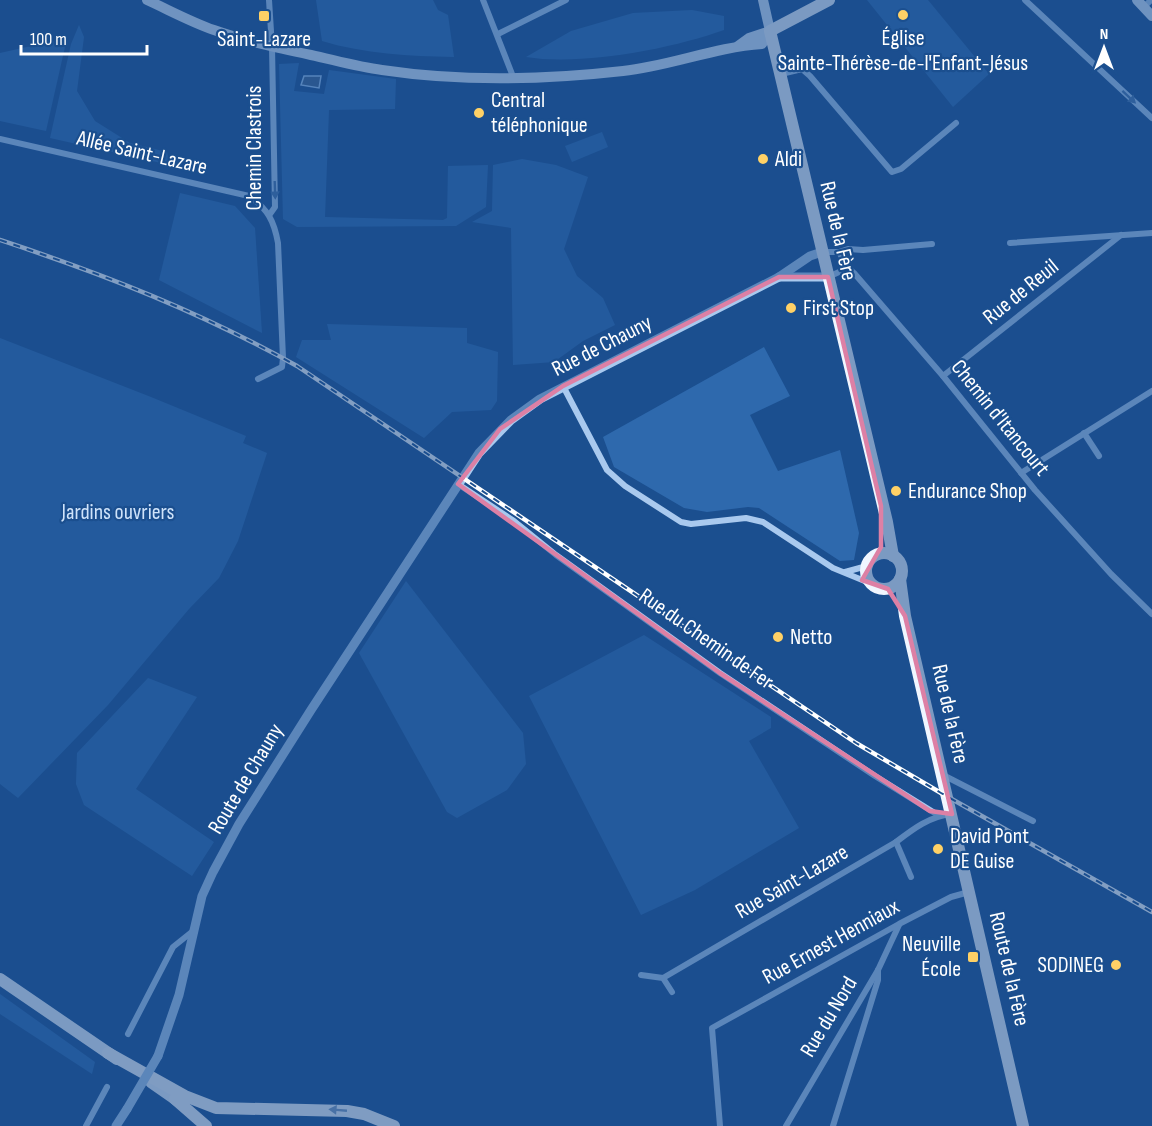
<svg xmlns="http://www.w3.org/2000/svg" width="1152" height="1126" viewBox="0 0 1152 1126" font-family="'Sofia Sans Condensed',sans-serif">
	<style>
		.green { fill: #2e69ad }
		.water { fill: #3c6290; stroke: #9cc4f0; stroke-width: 1.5 }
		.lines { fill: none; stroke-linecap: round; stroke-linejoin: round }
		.minor { stroke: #a9c9ee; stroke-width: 6 }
		.tertiary { stroke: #a9c9ee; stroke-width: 9 }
		.secondary { stroke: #d6e6fa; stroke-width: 10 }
		.primary { stroke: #f0f6ff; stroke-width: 12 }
		.trunk { stroke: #f8faff; stroke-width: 12 }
		.rail-casing { stroke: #fff; stroke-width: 4.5 }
		.rail { stroke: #1b4f8f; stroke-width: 2; stroke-dasharray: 7; stroke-linecap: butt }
		.tertiary-bridge { stroke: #a9c9ee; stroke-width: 9 }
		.oneway { fill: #4674ac }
		.oneway2 { fill: #7e9cc1 }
		.marked { fill: none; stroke: #dd80a5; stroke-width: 4.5; stroke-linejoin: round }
		.poi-dot { fill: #ffd166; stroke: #1b4f8f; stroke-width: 2 }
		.labels { text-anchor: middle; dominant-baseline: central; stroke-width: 4.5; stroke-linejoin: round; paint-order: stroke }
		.poi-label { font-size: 22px; fill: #fff; stroke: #1b4f8f; text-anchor: start }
		.street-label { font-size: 22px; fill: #fff; stroke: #1b4f8f }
		.park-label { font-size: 22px; fill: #cfe3fa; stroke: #1b4f8f }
	</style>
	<rect width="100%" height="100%" fill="#1b4f8f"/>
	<g class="green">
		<path d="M316,0H433L438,10L448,15L454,57C409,56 365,54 322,41Z"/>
		<path d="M867,0H928L989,74L953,107Z"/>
		<path d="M692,10L724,16V30C671,49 581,66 526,57L571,31L633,13Z"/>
		<path d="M79,25L84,37L77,91L95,121L130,143L167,152L170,165L50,138L71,44Z"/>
		<path d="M67,38L46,131L0,121V53Z"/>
		<path d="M299,63L294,91L324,94L329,70L396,79L395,109L329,110L325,217L443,220L447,218L448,166L488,165L486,207L456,226L297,227L283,219L279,64Z"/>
		<path d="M602,132L608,147L572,162L565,146Z"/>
		<path d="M522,159L556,165L588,177L564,249L577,276L603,298L615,325L583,341L554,362L513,365L511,228L472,222L492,211L493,165Z"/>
		<path d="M180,193L235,206L255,228L262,333L159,280Z"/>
		<path d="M327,324L467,328V343L498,352L497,401L491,410L452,412L424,438L296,357L302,340H331Z"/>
		<path d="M0,338L151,397L246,436L243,443L267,453L238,541L219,578L189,609L108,705L18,798L0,784Z"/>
		<path d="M764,347L790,396L750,415L778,471L840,450L859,533L854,560L840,561L759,508L748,507L707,512L684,508L614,467L603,437Z"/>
		<path d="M406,581L523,733L526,764L507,790L457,818L447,812L359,653Z"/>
		<path d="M644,635L771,717V728L749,741L799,828L695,890L641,915L529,696Z"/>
		<path d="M148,678L197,697L136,789L214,842L192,876L84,805L76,784L77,753Z"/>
		<path d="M0,994L95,1062L92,1074L0,1014Z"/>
	</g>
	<path class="water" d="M304,76H321L319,88L301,85Z"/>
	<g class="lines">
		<g class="minor">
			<path d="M269,0L272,47L275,207L270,214"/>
			<path d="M483,0L514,79"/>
			<path d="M1025,0L1152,118"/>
			<path d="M1144,7L1151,0"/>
			<path d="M498,34L566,0"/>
			<path d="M781,74L802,69L810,76L892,172L901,169L956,123"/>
			<path d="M0,139L249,196C268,209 274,221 278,243L283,358L282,367L258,379"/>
			<path d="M1010,243L1152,233"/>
			<path d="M822,252H839L848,268L854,273L943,376L1035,490L1111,574L1152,614"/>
			<path d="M839,252L848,249L863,250L932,244"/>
			<path d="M828,277L848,268"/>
			<path d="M943,376L1121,235"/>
			<path d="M563,386L607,470L625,486L681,522L691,524L746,518L763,522L833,568L872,584"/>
			<path d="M1084,433L1099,456"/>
			<path d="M1021,473L1152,391"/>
			<path d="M458,484L514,521L556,555L720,673L875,776L938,815"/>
			<path d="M845,572L867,566"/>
			<path d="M943,775L1033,821"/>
			<path d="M896,842L911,877"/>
			<path d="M641,975L663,978L672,992"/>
			<path d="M663,978L896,842C913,829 930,816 952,814"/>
			<path d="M128,1034L173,947L193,931"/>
			<path d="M86,1126L107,1087"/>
			<path d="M720,1126L712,1028L899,924L951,897L969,892"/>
			<path d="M786,1126L878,970L899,925"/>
			<path d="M833,1126L878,980V970"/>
		</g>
		<g class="tertiary">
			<path d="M779,277H828"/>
			<path d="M158,1056L179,995L202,896L213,872L239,824L311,710L479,453L511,420L540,399L779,277L810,256L822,252"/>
			<path d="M116,1126L127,1109"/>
		</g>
		<g class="secondary">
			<path d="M147,0C169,10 191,22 214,30C245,41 278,48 311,55C334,60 358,67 382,70C462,82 543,80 623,71C670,66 715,47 762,44L770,31"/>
			<path d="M763,0L770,31"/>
			<path d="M1137,0L1152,16"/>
			<path d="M738,46L749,38L770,31"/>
		</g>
		<g class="primary">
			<path d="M829,0L770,31L887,522L893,556"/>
			<circle cx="884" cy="571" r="18"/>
			<path d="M900,579L905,616L1023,1126"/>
			<path d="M0,979L117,1059"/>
			<path d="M151,1082L184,1105"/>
		</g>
		<g class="trunk">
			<path d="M108,1053L185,1096L216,1108L347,1111L364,1114L394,1126"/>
			<path d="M175,1099L206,1126"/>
		</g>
		<g class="rail-casing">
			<path id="rail" d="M0,240C106,275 200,312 297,366L856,743L941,793L1152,912"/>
		</g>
		<use href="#rail" class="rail"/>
		<path class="tertiary-bridge" d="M127,1109L158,1056"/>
	</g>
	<defs><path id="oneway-solid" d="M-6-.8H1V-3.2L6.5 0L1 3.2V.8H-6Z" transform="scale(1.5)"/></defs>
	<g class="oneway">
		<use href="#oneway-solid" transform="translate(1129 97) rotate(43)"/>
		<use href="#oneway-solid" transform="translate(275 190) rotate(88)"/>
	</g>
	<use class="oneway2" href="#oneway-solid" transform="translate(338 1110) rotate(-175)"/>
	<path d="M0 0H1152V1126H0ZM779,277H828L881,506V547L862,580L888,589L905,616L952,814L930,811L720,673L458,484L500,429L563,386Z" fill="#1b4f8f" fill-opacity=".55" fill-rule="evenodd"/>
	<path class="marked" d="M779,277H828L881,506V547L862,580L888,589L905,616L952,814L930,811L720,673L458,484L500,429L563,386Z"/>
	<g class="poi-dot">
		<circle cx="903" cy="15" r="6"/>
		<rect x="258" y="10" width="12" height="12" rx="3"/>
		<circle cx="479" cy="113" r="6"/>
		<circle cx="763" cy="159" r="6"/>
		<circle cx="791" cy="308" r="6"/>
		<circle cx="896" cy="491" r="6"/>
		<circle cx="778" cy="637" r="6"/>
		<circle cx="938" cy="849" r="6"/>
		<rect x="967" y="951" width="12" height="12" rx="3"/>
		<circle cx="1116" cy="965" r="6"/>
	</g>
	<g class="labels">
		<g class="poi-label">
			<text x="903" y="38" text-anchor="middle">Église<tspan x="903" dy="25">Sainte-Thérèse-de-l'Enfant-Jésus</tspan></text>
			<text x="264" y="39" text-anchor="middle">Saint-Lazare</text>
			<text x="491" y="100">Central<tspan x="491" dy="25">téléphonique</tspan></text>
			<text x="775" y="159">Aldi</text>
			<text x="803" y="308">First Stop</text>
			<text x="908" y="491">Endurance Shop</text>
			<text x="790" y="637">Netto</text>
			<text x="950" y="836">David Pont<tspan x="950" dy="25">DE Guise</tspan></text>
			<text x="961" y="944" text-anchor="end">Neuville<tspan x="961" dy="25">École</tspan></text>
			<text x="1104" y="965" text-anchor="end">SODINEG</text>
		</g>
		<g class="street-label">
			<text transform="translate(254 148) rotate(-90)">Chemin Clastrois</text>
			<text transform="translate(142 153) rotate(13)">Allée Saint-Lazare</text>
			<text transform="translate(838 231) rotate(77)">Rue de la Fère</text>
			<text transform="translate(1021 292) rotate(-39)">Rue de Reuil</text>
			<text transform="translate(602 346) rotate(-27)">Rue de Chauny</text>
			<text transform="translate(1000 418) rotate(51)">Chemin d'Itancourt</text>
			<text transform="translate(706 639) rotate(35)">Rue du Chemin de Fer</text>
			<text transform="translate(950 714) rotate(77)">Rue de la Fère</text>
			<text transform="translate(246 779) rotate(-59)">Route de Chauny</text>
			<text transform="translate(792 882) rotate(-30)">Rue Saint-Lazare</text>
			<text transform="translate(831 942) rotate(-29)">Rue Ernest Henniaux</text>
			<text transform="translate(1009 969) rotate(77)">Route de la Fère</text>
			<text transform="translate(829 1017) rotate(-59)">Rue du Nord</text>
		</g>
		<g class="park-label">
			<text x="118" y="512">Jardins ouvriers</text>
		</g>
	</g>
	<g transform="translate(1104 48)" stroke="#1b4f8f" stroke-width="4.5" paint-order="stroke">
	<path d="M0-4.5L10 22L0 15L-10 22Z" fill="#ffffff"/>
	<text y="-9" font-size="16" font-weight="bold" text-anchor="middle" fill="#ffffff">N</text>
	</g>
	<path d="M21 45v9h126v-9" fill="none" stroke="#ffffff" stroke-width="3"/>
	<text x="30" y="45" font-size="18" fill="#ffffff" stroke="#1b4f8f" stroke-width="4.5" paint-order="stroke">100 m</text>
</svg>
